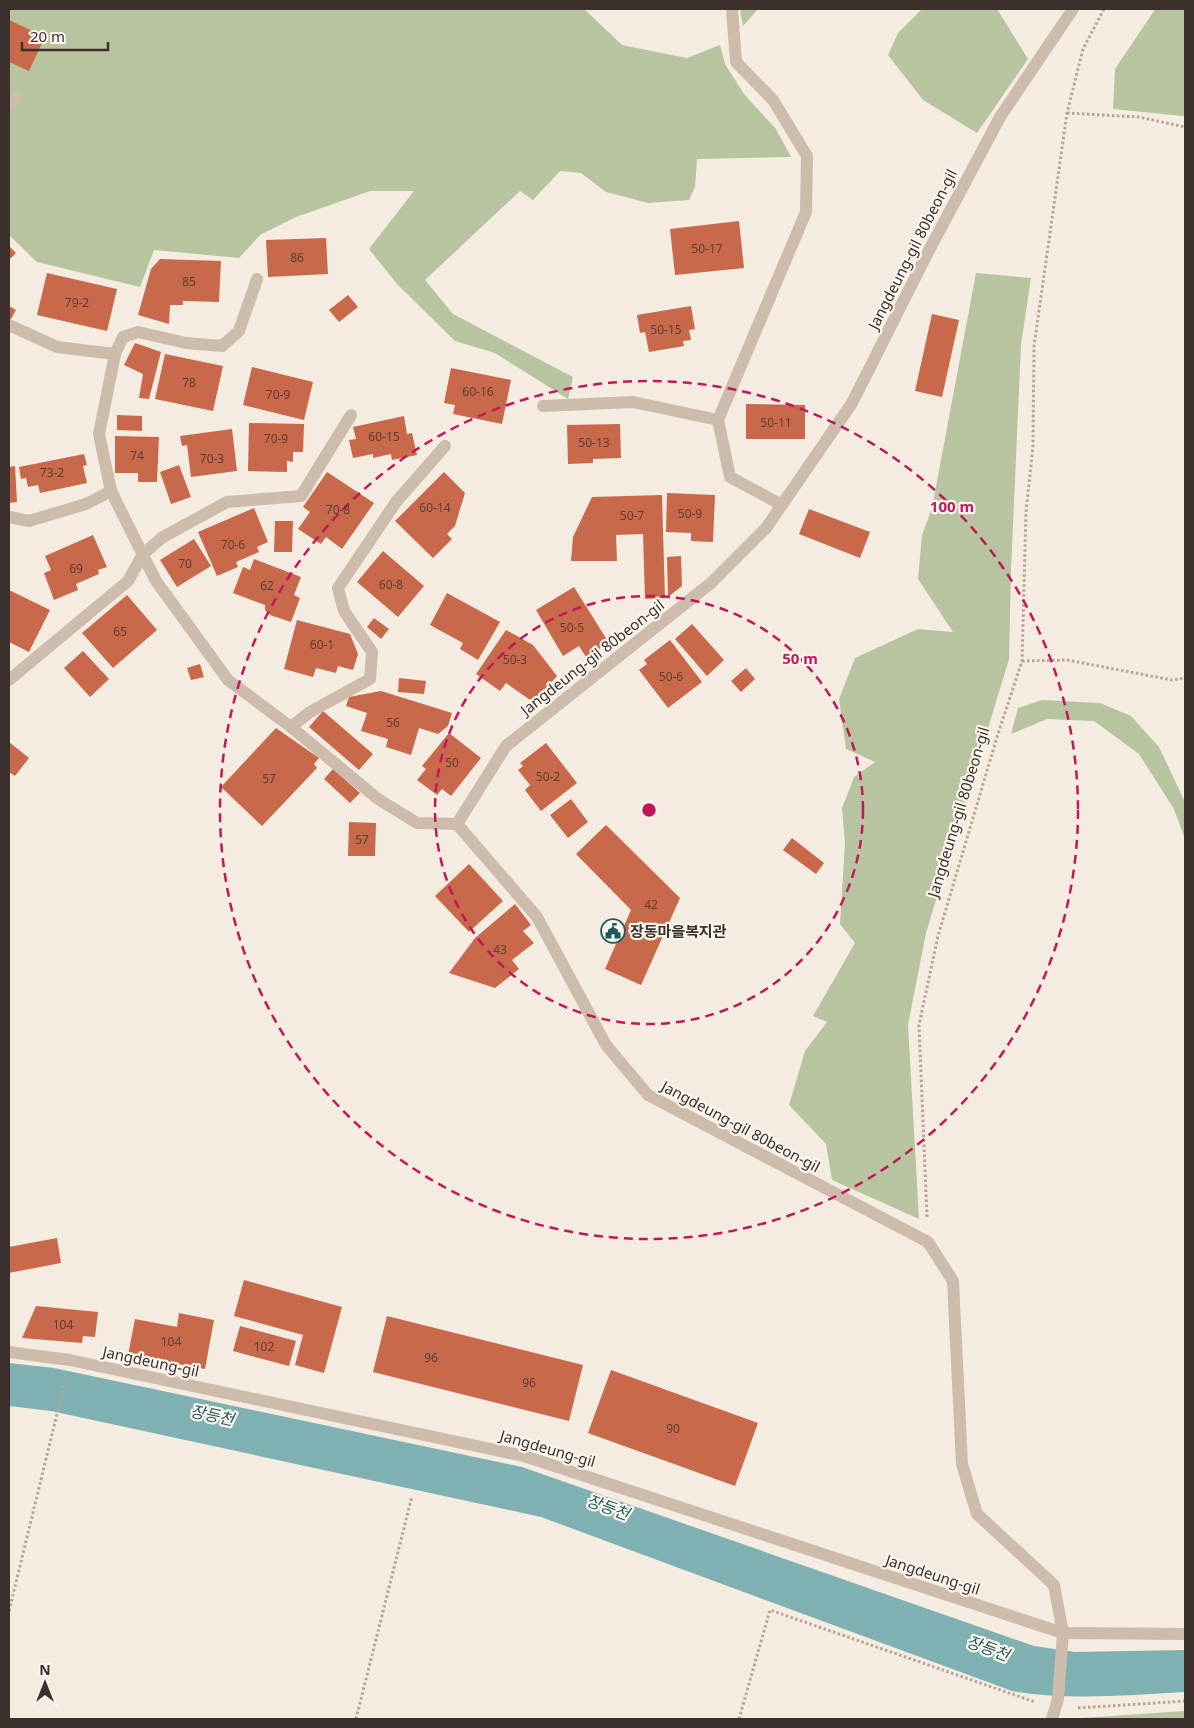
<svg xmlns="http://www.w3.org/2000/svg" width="1194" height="1728" viewBox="0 0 1194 1728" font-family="'Noto Sans','Noto Sans KR',sans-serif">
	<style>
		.green { fill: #b8c4a0 }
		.water { fill: #7fb0b2 }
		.building { fill: #c8694b }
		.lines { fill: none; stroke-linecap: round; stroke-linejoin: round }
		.path { stroke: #b9a596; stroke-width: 3; stroke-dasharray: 2.5 2.5; stroke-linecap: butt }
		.lane { stroke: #cdbbac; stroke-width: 12 }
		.street { stroke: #cdbbac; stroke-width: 12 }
		.ring { fill: none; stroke: #c2185b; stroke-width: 2.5; stroke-dasharray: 9 6 }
		.labels { text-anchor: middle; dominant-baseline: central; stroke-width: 4.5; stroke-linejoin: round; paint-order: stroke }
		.number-label { font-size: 12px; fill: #5e3e33 }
		.street-label { font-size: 15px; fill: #3b302b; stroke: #fbf5ee }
		.poi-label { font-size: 15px; font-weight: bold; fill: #3b302b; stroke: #fbf5ee; text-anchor: start }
		.water-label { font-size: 16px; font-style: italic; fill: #1f5a5e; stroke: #fbf5ee }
		.centre { fill: #c2185b; stroke: #fbf5ee; stroke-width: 2.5 }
		.ring-label { font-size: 15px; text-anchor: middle; font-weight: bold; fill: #c2185b; stroke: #fbf5ee; stroke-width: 4.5; stroke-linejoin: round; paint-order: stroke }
	</style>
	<rect width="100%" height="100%" fill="#f4ebe1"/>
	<g class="green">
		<path d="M9,9H584L622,45L687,58L720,45L725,64L744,94L776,129L791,157L697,159L695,187L689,200L648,203L606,192L581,173L560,171L533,200L520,191L425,280L453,314L573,377L568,399L495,353L455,341L397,284L369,249L414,191H370L296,217L260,235L239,258L154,250L140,287L37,262L9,235Z"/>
		<path d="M740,9H758L743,26Z"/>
		<path d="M922,9H997L1028,59L977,133L923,100L888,55L898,33Z"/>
		<path d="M1153,9H1185V115L1182,116L1113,109L1115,69L1154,11Z"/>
		<path d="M976,273L1031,278L1021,345L1011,570L1009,659L926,933L908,1025L919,1219L832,1180L826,1144L789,1105L805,1051L827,1022L813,1016L855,943L840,924L845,843L842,808L854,777L875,762L846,749L839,699L855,658L918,629L953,632L918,579L922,535L932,508Z"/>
		<path d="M1042,700L1100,703L1131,716L1159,747L1185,802V839L1174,809L1139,754L1094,721L1047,719L1011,734L1018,708Z"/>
		<path d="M1185,1711V1719H1067Z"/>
	</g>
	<path class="water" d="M9,1363L54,1368L522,1467L1034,1646L1075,1652L1185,1650V1692C1127,1695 1069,1701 1012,1691L541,1517L51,1411L9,1406Z"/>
	<g class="building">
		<path d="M9,20L45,37L29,71L9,62Z"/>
		<path d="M739,221L744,268L675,275L670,229Z"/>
		<path d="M326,238L328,274L268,277L266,240Z"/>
		<path d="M9,246L16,253L9,260Z"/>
		<path d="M160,259L221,261L219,302L183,301V305H170L169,324L138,315L151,269Z"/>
		<path d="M47,273L117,289L107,331L37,315Z"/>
		<path d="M348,295L358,307L339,322L329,310Z"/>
		<path d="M9,306L16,310L11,319L9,318Z"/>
		<path d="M691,306L695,329L689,330L691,340L683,341L684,346L649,352L645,332L640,333L637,315Z"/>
		<path d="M932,314L959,320L942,397L915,391Z"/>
		<path d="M135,343L161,352L149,399L139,398L143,374L124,365Z"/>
		<path d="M165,354L223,366L213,411L155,399Z"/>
		<path d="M252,367L313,382L304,420L243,405Z"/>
		<path d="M451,368L511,380L502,424L453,414L455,405L444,403Z"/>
		<path d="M746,404L805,405V439H746Z"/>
		<path d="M117,415L142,416V431L117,430Z"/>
		<path d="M404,416L407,434L412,433L417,455L392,460L391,454L373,458V454L353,458L349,440L356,439L353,427Z"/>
		<path d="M249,423L304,424L303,452H293V462L287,461V472L248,471Z"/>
		<path d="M620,424L621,458L593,459V463L568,464L567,425Z"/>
		<path d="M232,429L237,471L191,477L187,445L182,446L180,436Z"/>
		<path d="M115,436L159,437L157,482H138V473H115Z"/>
		<path d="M84,454L87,465L83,466L87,483L40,493L38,485L28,487L26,478L21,479L19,467Z"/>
		<path d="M179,465L191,497L171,504L160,472Z"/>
		<path d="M15,466L17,502L9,503V467Z"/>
		<path d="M327,472L374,503L342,549L326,537L321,544L298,529L310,512L303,507Z"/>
		<path d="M444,472L465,493L455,526L447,534L452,539L433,558L395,521Z"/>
		<path d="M667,493L715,495L713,542L691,541V533L666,532Z"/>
		<path d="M662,495L665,598L645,599L643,534L616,535L617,561H571L573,537L592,497Z"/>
		<path d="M254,508L268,542L257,547L259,552L236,562L238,567L217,576L198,532Z"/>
		<path d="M809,509L870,532L860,558L799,534Z"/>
		<path d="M275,521H293L292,552H274Z"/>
		<path d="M93,535L107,567L98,570L99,574L76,584L78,590L54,600L44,573L51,570L45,556Z"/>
		<path d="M194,539L211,566L177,587L160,560Z"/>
		<path d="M383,551L424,586L398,617L357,582Z"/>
		<path d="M681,556L682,586L668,597L667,557Z"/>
		<path d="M254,559L301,577L294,595L300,598L291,622L270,615L265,610V605L233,593L243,567L250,570Z"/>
		<path d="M574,587L609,643L586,657L579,646L563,656L536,610Z"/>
		<path d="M9,590L50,610L29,652L9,642Z"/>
		<path d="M447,593L500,622L478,660L460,649L463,643L430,625Z"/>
		<path d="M127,595L157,630L113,668L82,633Z"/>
		<path d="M374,618L389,629L381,639L367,627Z"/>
		<path d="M297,620L350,634L358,654L353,670L338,666L336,673L316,668L313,677L284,669Z"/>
		<path d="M692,624L724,660L707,676L675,639Z"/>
		<path d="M506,630L533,645L557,676L533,702L506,683L500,691L476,674Z"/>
		<path d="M670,640L702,682L668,708L639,670L647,664L644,660Z"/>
		<path d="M83,651L109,679L90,697L64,668Z"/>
		<path d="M200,664L204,677L191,680L187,668Z"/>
		<path d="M746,668L755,679L741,692L731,681Z"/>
		<path d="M399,678L426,681L424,694L398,692Z"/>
		<path d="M381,691L452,713L448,726L438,734L419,728L411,755L386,747L388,739L361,731L367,713L346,706L349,697Z"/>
		<path d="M323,711L373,754L359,770L309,727Z"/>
		<path d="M276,728L319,758L314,764L317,768L262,826L221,787Z"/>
		<path d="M449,733L481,758L451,796L442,789L437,795L417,780L426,769L422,766Z"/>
		<path d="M9,742L29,758L15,776L9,772Z"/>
		<path d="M546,743L577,783L541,811L525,790L530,785L518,770L523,766L520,763Z"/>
		<path d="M333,769L360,793L350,803L324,779Z"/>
		<path d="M571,799L588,822L568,838L550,815Z"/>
		<path d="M349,822L376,823L375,856H348Z"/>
		<path d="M606,825L680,898L641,985L605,969L631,910L576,854Z"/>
		<path d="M792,838L824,863L816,874L783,850Z"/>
		<path d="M469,864L503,901L469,932L435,896Z"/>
		<path d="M515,904L531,925L523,931L534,943L512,960L519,969L495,988L449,973L475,938Z"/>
		<path d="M57,1238L61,1263L9,1273V1247Z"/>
		<path d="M244,1280L342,1307L324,1373L295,1365L303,1335L234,1316Z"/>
		<path d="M36,1306L98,1312L95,1337L83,1336L82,1343L22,1338Z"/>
		<path d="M179,1313L214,1320L205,1369L128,1355L135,1319L177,1327Z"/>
		<path d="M387,1316L583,1365L569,1421L373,1372Z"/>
		<path d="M240,1326L296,1341L289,1366L233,1351Z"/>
		<path d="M611,1370L758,1423L735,1486L588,1433Z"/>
	</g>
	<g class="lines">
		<g class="path">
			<path d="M1067,113L1139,117L1185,127"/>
			<path d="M1022,661L1067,660L1172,680L1185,678"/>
			<path d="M927,1217L919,1025L938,936L997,737L1022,661L1026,512L1033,446L1034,346L1067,113L1083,49L1104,9"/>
			<path d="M9,1611L65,1381"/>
			<path d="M1078,1708L1185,1701"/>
			<path d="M356,1719L412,1496"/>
			<path d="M739,1719L770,1610L1035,1702"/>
		</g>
		<g class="lane">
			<path d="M9,106L16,98"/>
			<path d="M9,325L57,347L115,354"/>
			<path d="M543,406L633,402L718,420L730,477L782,505"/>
			<path d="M718,420L806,212L807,156L773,100L736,62L732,9"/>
			<path d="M9,517L29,521L86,504L111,491"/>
			<path d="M9,680L128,581L143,554L163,537L227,502L301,496L351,415"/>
			<path d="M291,727L310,712L370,679L372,652L344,611L338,588L396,502L445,446"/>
		</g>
		<g class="street">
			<path d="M257,279L239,331L222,346L186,343L138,332L123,337L115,354L99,434L111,491L156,581L228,680L291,727L378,799L417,823L457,824L537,917L606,1045L648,1095L928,1242L953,1281L962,1464L977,1514L1054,1585L1063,1633L1058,1699L1052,1719"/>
			<path d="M457,824L506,746L711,583L766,528L852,403L926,256L1000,117L1073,9"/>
			<path d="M9,1352L70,1360L524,1456L1063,1633L1185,1634"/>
		</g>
	</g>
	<g class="ring">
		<circle cx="649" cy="810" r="214"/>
		<circle cx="649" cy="810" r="429"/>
	</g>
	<defs>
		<g id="civic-ring" transform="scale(1.25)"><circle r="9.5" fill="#fbf5ee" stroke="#1f5a5e" stroke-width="1.5"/><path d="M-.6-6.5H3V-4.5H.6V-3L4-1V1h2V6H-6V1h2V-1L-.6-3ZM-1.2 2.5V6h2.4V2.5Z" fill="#1f5a5e"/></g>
	</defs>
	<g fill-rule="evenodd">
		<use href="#civic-ring" x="613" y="931"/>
	</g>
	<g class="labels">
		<g class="number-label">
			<text x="707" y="248">50-17</text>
			<text x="297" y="257">86</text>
			<text x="189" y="281">85</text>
			<text x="77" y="302">79-2</text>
			<text x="666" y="329">50-15</text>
			<text x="189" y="382">78</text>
			<text x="478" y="391">60-16</text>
			<text x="278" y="394">70-9</text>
			<text x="776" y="422">50-11</text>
			<text x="384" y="436">60-15</text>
			<text x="276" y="438">70-9</text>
			<text x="594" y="442">50-13</text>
			<text x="137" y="455">74</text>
			<text x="212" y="458">70-3</text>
			<text x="52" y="472">73-2</text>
			<text x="435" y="507">60-14</text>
			<text x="338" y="509">70-8</text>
			<text x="690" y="513">50-9</text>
			<text x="632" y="515">50-7</text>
			<text x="233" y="544">70-6</text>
			<text x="185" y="563">70</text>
			<text x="76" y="568">69</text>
			<text x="391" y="584">60-8</text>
			<text x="267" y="585">62</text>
			<text x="572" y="627">50-5</text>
			<text x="120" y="631">65</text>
			<text x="322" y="644">60-1</text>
			<text x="515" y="659">50-3</text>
			<text x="671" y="676">50-6</text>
			<text x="393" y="722">56</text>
			<text x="452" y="762">50</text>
			<text x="548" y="776">50-2</text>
			<text x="269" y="778">57</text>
			<text x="362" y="839">57</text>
			<text x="651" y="904">42</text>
			<text x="500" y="949">43</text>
			<text x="63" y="1324">104</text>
			<text x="171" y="1341">104</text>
			<text x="264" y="1346">102</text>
			<text x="431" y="1357">96</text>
			<text x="529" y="1382">96</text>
			<text x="673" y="1428">90</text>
		</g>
		<g class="street-label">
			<text transform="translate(912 249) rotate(-63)">Jangdeung-gil 80beon-gil</text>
			<text transform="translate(592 657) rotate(-38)">Jangdeung-gil 80beon-gil</text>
			<text transform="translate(958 812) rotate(-73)">Jangdeung-gil 80beon-gil</text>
			<text transform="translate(741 1126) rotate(28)">Jangdeung-gil 80beon-gil</text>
			<text transform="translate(151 1361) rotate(12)">Jangdeung-gil</text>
			<text transform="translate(548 1448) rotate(16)">Jangdeung-gil</text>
			<text transform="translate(933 1574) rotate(18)">Jangdeung-gil</text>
		</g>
		<g class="poi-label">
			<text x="630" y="931">장동마을복지관</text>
		</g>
		<g class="water-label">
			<text transform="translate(212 1415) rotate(12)">장등천</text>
			<text transform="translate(608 1507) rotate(20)">장등천</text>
			<text transform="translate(988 1648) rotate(20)">장등천</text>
		</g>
	</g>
	<circle cx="649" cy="810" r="8" class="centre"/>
	<g class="ring-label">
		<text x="952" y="512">100 m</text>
		<text x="800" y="664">50 m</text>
	</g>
	<rect width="1194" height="1728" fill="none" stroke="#3b302b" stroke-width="20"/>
	<g transform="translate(45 1683)" stroke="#fbf5ee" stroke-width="4" paint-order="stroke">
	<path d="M0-4L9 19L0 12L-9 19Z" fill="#3b302b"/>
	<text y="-8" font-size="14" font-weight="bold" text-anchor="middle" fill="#3b302b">N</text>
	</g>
	<path d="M22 42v8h86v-8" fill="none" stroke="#3b302b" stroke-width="2.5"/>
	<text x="30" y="42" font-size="15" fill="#3b302b" stroke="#fbf5ee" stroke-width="4" paint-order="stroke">20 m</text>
</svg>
